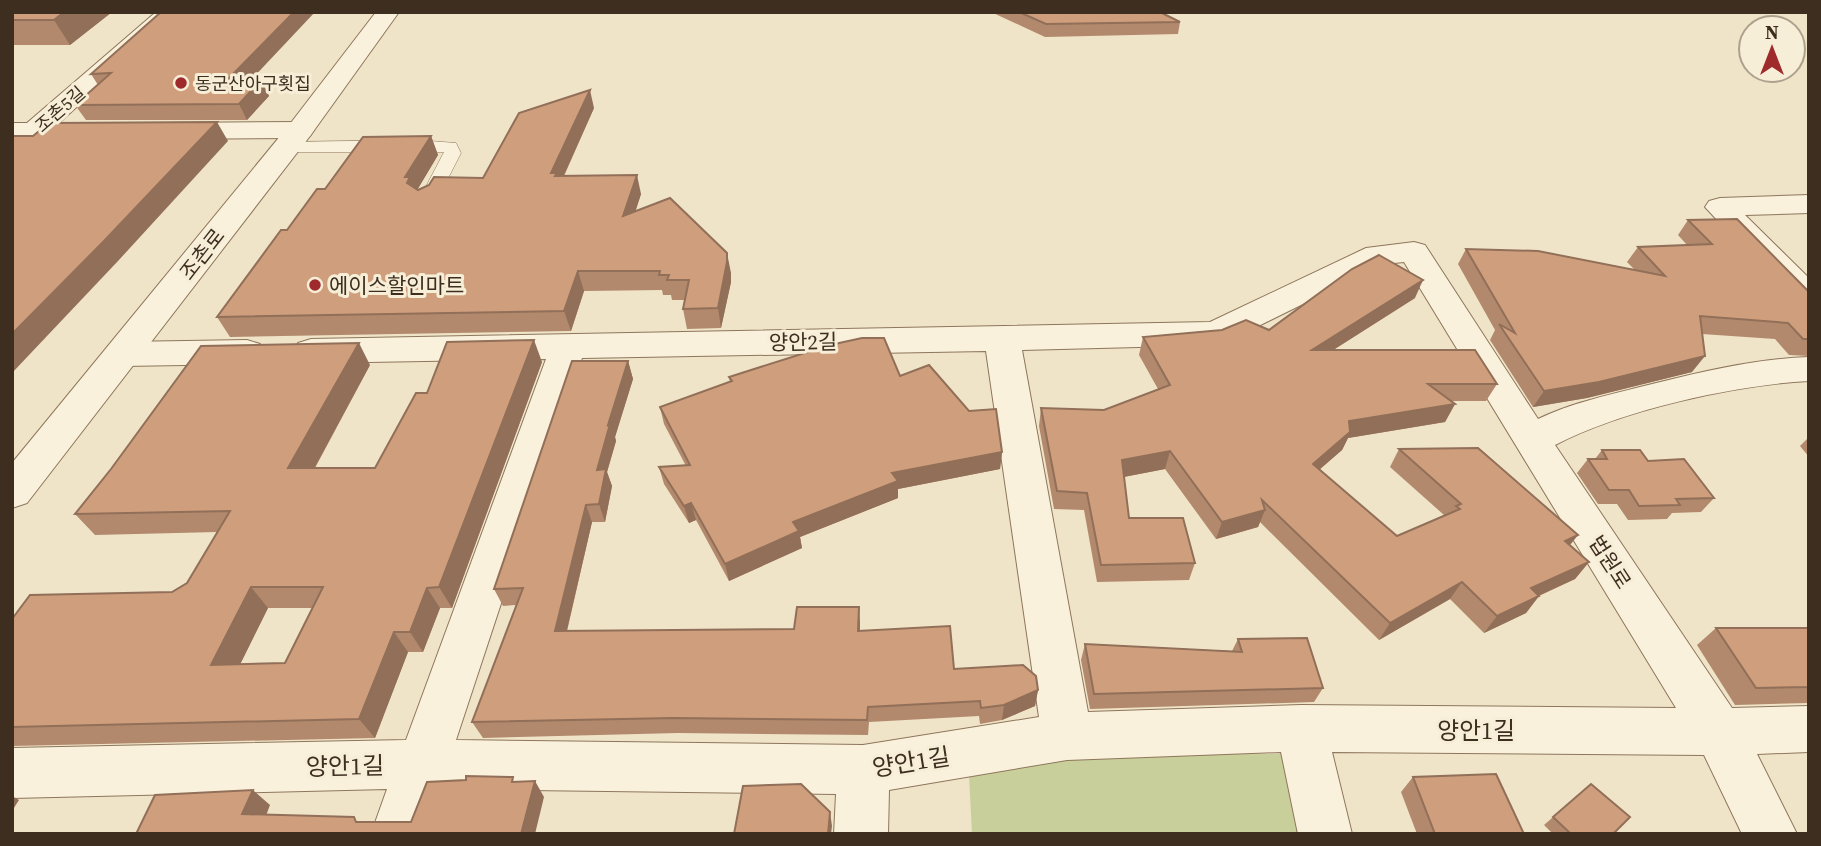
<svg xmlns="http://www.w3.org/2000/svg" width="1821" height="846" viewBox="0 0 1821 846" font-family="'Source Serif 4','Noto Sans KR',serif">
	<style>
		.green { fill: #c9cf9b }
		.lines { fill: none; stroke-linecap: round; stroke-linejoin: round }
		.service-casing { stroke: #8d765c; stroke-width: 1 }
		.minor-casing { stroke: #8d765c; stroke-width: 2 }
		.tertiary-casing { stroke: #8d765c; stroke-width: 2 }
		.service { fill: #faf1dc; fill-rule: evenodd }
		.minor { fill: #faf1dc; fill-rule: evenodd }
		.tertiary { fill: #faf1dc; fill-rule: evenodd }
		.wall { fill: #b2896c; fill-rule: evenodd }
		.shaded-wall { fill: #916f58 }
		.building { fill: #cf9f7d; stroke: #916f58; stroke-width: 2; fill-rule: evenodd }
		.poi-dot { fill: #9e2a2b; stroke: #f7eed8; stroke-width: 2.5 }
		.labels { text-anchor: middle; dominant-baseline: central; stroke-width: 6; stroke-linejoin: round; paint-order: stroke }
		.far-poi-label { font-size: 18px; fill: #3d2e20; stroke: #f7eed8; text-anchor: start }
		.far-street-label { font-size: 18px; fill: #3d2e20; stroke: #f7eed8 }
		.street-label { font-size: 21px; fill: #3d2e20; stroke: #f7eed8 }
		.poi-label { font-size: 21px; fill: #3d2e20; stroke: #f7eed8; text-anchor: start }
		.near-street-label { font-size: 24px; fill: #3d2e20; stroke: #f7eed8 }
	</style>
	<rect width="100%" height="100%" fill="#f0e4c8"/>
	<path class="green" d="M1282,754L1305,834H972L968,755Z"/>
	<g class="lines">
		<g class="service-casing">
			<path id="service" d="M417,140L456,143L461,153L436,202L427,207L418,202L444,152H287L279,147L287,142Z"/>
		</g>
		<g class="minor-casing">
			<g id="minor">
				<path d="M156,12H181L59,123L101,125L105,131L101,137L41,139L26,146L16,144L12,139V123H27Z"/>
				<path d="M300,122L310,124L314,130L310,136L300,138L168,139L158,137L154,131L158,125L168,123Z"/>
				<path d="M1809,195V213L1745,215L1809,278V309L1797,306L1705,207L1709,201L1720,198Z"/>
				<path d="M1414,242L1425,245L1538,419C1571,403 1605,396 1640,387C1696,373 1752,359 1809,357V381C1734,385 1622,410 1555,445L1732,708L1809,706V752L1757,754L1797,834H1742L1704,755L1332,752L1352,834H1298L1281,752L1067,760L889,790L888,834H834L836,794L440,789L425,834H371L387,789L12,798V748L406,740L546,359L311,363L298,359L293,351L298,343L311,339L1210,322L1366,248ZM1404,262L1676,708L1301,705L1088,712L1022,350L1216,345L1228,341L1384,264ZM986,351L1039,717L863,745L456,740L582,358Z"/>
				<path d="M247,340L260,344L265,352L260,360L247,364L123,366L110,363L105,354L110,345L123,342Z"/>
			</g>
		</g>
		<g class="tertiary-casing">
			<path id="tertiary" d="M376,12H399L310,136L27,503L12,508V463L290,124Z"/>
		</g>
		<use href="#service" class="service"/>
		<use href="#minor" class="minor"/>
		<use href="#tertiary" class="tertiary"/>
	</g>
	<g class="wall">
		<path d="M12,12H112L70,45H12Z"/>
		<path d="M161,12L250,80H261L269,96L247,120H86L75,105L98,85L91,74Z"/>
		<path d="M991,12H1160L1180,22L1178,34L1045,37Z"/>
		<path d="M594,108L564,176L641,194L635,211L731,273V282L721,328L687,329L683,309L685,300H672L671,295H663L662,290L584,291L571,331L230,337L217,317L287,230L325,189L431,136L438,155L417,190L429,185L483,178Z"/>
		<path d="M1688,220L1809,292V356L1789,355L1775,339L1702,334L1692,372L1587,398L1533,407L1490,340L1495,330L1458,264L1466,249L1634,269L1627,262L1638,247L1687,245L1678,235Z"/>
		<path d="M1415,298L1333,350L1497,384L1486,401H1452L1455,404L1445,422L1348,438L1342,450L1319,470L1397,536L1444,515L1390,467L1399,449L1578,535L1570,545L1589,562L1575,579L1539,596L1526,613L1484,633L1450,599L1379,640L1260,522L1258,527L1216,539L1165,469L1124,477L1129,518L1195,563L1189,580L1097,582L1084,510L1054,509L1039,426L1041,408L1104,410L1158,389L1139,355L1143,337L1269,330Z"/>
		<path d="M628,361L633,379L615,437L616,441L607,472L612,486L605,522H592L567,631L794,629L860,623V630L954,669L1038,690L1035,706L1002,720L980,724L979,716L869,722L868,735L678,733L483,738L472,722L516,605L503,606L494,589Z"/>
		<path d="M542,362L452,608H440L423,652H408L375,738L12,746V619L172,592L187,583L217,532L95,535L75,514L370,365L315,468H375L427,393ZM268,608H313L285,663L240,664Z"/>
		<path d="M900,376L1002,452L1000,469L898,489V498L800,537L802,548L729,581L696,520L689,523L664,484L659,467L686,466L664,424L660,407L730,382L729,377Z"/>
		<path d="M1809,437V457L1800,446Z"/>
		<path d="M1602,450L1648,461L1714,498L1701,512L1672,513L1667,519L1628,520L1617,504H1598L1577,473L1588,459H1595Z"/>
		<path d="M1716,628H1809V703L1735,705L1697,645Z"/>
		<path d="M1238,639L1323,688L1314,702L1090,709L1081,660L1085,644L1232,651Z"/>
		<path d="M1413,777L1524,834H1417L1401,792Z"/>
		<path d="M1591,784L1613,834H1553L1544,825Z"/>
	</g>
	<g class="shaded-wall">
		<path d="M64,12H112L70,45L54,20Z"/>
		<path d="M294,12H315L236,96L227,80Z"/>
		<path d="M261,80L269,96L247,120L239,104Z"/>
		<path d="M590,90L594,108L560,184L551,173Z"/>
		<path d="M217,122L228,141L118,261L12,373V334Z"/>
		<path d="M431,136L438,155L416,192L415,203L405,177Z"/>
		<path d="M637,175L641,194L628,235L623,216Z"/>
		<path d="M727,253L731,273V282L721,328L718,308Z"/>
		<path d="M578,271L584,291L571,331L564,311Z"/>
		<path d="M1423,280L1415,298L1305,368L1312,350Z"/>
		<path d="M534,340L542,362L452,608L439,587Z"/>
		<path d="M359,343L370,365L303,489L288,468Z"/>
		<path d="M1705,356L1692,372L1587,398L1533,407L1544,391Z"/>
		<path d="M628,361L633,379L615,437L616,441L607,472L612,486L605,522L599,504L597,470L608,425Z"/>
		<path d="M1455,404L1445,422L1348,438L1342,450L1305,482L1313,464L1349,421Z"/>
		<path d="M1170,451L1165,469L1118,478L1122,460Z"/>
		<path d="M1002,452L1000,469L898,489V498L800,537L802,548L729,581L725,564L793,522L892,473Z"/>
		<path d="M691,503L696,520L689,523L684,506Z"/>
		<path d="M586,505L592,522L563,647L555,631Z"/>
		<path d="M1265,510L1258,527L1216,539L1222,522Z"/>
		<path d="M1578,535L1564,552L1565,541Z"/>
		<path d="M1589,562L1575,579L1518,605L1531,588Z"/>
		<path d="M1462,582L1450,599L1379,640L1390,623Z"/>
		<path d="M251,587L268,608L230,685L211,665Z"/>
		<path d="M427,588L440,608L423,652L410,632Z"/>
		<path d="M1539,596L1526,613L1484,633L1497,616Z"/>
		<path d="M859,607L860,623L859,647L858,631Z"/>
		<path d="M394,632L408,652L375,738L359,719Z"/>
		<path d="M1038,690L1035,706L1002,720L1004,705Z"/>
		<path d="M535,781L544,797L535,834H521Z"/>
		<path d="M253,790L270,805L261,829L242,814Z"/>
		<path d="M12,796L19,800L12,811Z"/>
		<path d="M830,812L832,826L831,834H828Z"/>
	</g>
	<g class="building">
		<path d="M12,12H64L54,20H12Z"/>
		<path d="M161,12H294L227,80H261L239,104L75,105L111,73L91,74Z"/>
		<path d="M1019,12H1160L1180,22L1046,24Z"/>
		<path d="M590,90L551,173H557L555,176L637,175L623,216L670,198L727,253V262L718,308L683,309L689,280H667L669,275H659L660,271H578L564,311L217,317L281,230H287L317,189H325L363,137L431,136L405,177H410L407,183L418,190L429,185L434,177L483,178L519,113Z"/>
		<path d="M217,122L104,241L12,334V136H33L49,123Z"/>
		<path d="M1737,219L1809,292V339H1803L1788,323L1700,316L1705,356L1599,382L1544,391L1499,324L1515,333L1466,249L1538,251L1665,276L1638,247L1712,244L1688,220Z"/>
		<path d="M1379,255L1423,280L1312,350H1475L1497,384H1428L1455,404L1349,421L1350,432L1313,464L1397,536L1460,509L1456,506L1461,504L1399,449L1478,448L1578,535L1565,541L1589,562L1531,588L1539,596L1497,616L1462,582L1390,623L1262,500L1265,510L1222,522L1170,451L1122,460L1129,518H1183L1195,563L1101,565L1087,493L1057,491L1041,408L1104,410L1170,385L1143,337L1222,330L1246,320L1269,330L1352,269Z"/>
		<path d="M862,338H884L900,376L929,365L969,411L996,409L1002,452L892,473L898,481L793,522L799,531L725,564L691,503L684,506L659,467L690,465L660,407L732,381L729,377L830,345Z"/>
		<path d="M534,340L439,587L427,588L410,632H394L359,719L12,727V619L30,595L172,592L187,583L230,511L75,514L111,469L201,346L359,343L288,468H375L416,393H427L447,342ZM251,587H323L285,663L211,665Z"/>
		<path d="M572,361H628L608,425L610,424L597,470L606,469L599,504L586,505L555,631L794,629L797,607H859L858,631L950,626L954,669L1023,665L1036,676L1038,690L1004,705L981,708L980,701L868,707L867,720L673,718L472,722L523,588L494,589Z"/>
		<path d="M1602,450H1640L1648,461L1684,459L1714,498L1676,499L1680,505L1639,506L1629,490H1609L1588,459H1607Z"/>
		<path d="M1716,628H1809V687L1756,688Z"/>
		<path d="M1307,638L1323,688L1094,694L1085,644L1242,652L1238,639Z"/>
		<path d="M1496,774L1524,834H1435L1413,777Z"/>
		<path d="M466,776L513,777L512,782L535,781L521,834H136L155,795L253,790L242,814L354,817L356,822H411L427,782L466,780Z"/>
		<path d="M801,784L830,812L828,834H734L743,786Z"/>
		<path d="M1591,784L1630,817L1613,834H1571L1553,817Z"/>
	</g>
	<g class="poi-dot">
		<circle cx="181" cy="83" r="7"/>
		<circle cx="315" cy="285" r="7"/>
	</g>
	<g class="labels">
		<g class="far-poi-label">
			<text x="195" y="83">동군산아구횟집</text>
		</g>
		<g class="far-street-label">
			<text transform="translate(60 109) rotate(-41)">조촌5길</text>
		</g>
		<g class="street-label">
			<text transform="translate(202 254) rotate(-52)">조촌로</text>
			<text transform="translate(803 342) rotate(-1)">양안2길</text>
			<text transform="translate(1610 562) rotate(57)">법원로</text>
		</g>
		<g class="poi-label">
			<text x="329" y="285">에이스할인마트</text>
		</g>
		<g class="near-street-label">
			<text x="1476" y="730">양안1길</text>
			<text transform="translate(911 762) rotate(-9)">양안1길</text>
			<text transform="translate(345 766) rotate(-1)">양안1길</text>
		</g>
	</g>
	<rect width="1821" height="846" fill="none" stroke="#3d2e20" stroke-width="28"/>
	<g transform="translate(1772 49)"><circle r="33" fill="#f7eed8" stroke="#ada18e" stroke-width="2"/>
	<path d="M0-5L12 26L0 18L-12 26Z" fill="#9e2a2b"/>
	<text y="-10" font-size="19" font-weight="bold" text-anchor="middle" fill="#3d2e20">N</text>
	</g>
</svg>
